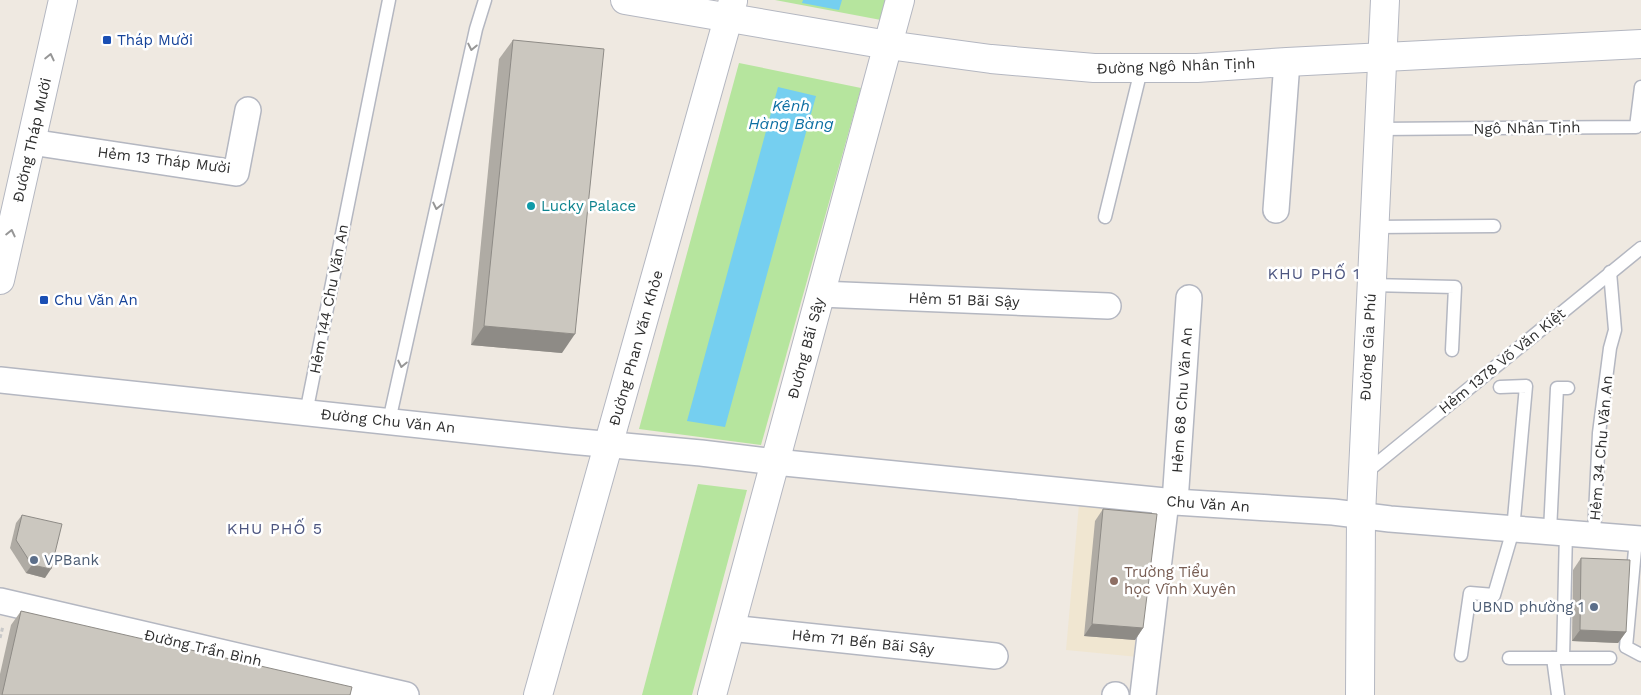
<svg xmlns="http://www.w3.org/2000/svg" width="1641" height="695" viewBox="0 0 1641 695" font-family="'Work Sans',sans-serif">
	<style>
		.education { fill: #f0e6d1 }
		.green { fill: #b6e59e }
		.water { fill: #75cff0 }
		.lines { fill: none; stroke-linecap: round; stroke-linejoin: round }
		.lane-casing { stroke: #b4b7c1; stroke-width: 15 }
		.street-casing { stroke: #b4b7c1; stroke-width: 28 }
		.secondary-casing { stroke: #b4b7c1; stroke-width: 30 }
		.path { stroke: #c9c9c9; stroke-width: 3; stroke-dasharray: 4 2.5; stroke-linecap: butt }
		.lane { stroke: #fff; stroke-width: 12 }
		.street { stroke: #fff; stroke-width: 25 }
		.secondary { stroke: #fff; stroke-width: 28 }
		.wall { fill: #afaba4 }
		.shaded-wall { fill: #8e8b86 }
		.building { fill: #cbc7bf; stroke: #8e8b86 }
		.oneway { stroke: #969696 }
		.transit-dot { fill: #1a4fb4; stroke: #fff; stroke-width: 2 }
		.culture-dot { fill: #0f9aa8; stroke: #fff; stroke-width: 2 }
		.service-dot { fill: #5c6f8a; stroke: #fff; stroke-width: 2 }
		.education-dot { fill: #8d6e63; stroke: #fff; stroke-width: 2 }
		.labels { text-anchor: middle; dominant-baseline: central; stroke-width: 5; stroke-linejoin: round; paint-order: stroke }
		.transit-label { font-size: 15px; fill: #164399; stroke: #fff; text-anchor: start }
		.street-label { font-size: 15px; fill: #2e2e2e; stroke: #fff }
		.culture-label { font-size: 15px; fill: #0d838f; stroke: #fff; text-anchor: start }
		.service-label { font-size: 15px; fill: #4e5e75; stroke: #fff; text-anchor: start }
		.education-label { font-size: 15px; fill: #785e54; stroke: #fff; text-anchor: start }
		.water-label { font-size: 16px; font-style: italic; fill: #0d6fa3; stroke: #fff }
		.neighbourhood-label { font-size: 16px; letter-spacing: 1px; fill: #4d5680; stroke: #fff }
	</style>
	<rect width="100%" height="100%" fill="#efe9e1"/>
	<path class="education" d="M1079,504L1163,511L1149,658L1066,650Z"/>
	<g class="green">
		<path d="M775,0H886L881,20Z"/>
		<path d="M739,63L861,88L761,445L639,429Z"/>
		<path d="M698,484L747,490L692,695H642Z"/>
	</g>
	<g class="water">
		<path d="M803,0H842L839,10L802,3Z"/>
		<path d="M778,87L816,96L725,427L687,421Z"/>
	</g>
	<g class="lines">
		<g class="lane-casing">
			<g id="lane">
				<path d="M1378,129L1636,127L1641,87"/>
				<path d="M1105,217L1141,70"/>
				<path d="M1374,227L1494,226"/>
				<path d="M1371,285L1455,287L1452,350"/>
				<path d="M306,413L389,0"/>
				<path d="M389,421L476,29L485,0"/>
				<path d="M1364,474L1641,248"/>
				<path d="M1550,531L1557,388H1568"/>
				<path d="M1594,535L1599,433L1610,348L1615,330L1610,272"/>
				<path d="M1636,539L1626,647L1641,655"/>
				<path d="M1461,655L1470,593L1494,595L1513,530L1526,386L1500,387"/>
				<path d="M1509,658H1610"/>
				<path d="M1553,658L1558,695"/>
				<path d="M1563,658L1566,532"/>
			</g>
		</g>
		<g class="street-casing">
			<g id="street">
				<path d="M31,142L236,173L248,110"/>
				<path d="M1276,210L1287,62"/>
				<path d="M820,294L1108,306"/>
				<path d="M0,380L570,441L701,453L775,462L1175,502L1333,512L1390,519L1641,539"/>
				<path d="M1175,502L1189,298"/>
				<path d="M0,601L406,695"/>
				<path d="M730,628L995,656"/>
				<path d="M1115,695H1116"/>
				<path d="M1143,695L1166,501"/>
			</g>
		</g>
		<g class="secondary-casing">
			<g id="secondary">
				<path d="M625,0L888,45L991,59L1094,68H1197L1287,62L1641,44"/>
				<path d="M0,280L63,0"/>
				<path d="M538,695L733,1"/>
				<path d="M712,695L900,0"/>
				<path d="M1360,695L1361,515L1385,0"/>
			</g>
		</g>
		<path class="path" d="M0,638L3,626"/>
		<use href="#lane" class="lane"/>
		<use href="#street" class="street"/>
		<use href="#secondary" class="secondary"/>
	</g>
	<g class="wall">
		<path d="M513,40L562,353L471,345L499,59Z"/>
		<path d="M1103,509L1143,628L1135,640L1084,636L1095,521Z"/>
		<path d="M22,515L45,578L26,573L10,548L16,523Z"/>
		<path d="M1581,558L1626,632L1618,643L1572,641L1573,570Z"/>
		<path d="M21,611L350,695H0V674L11,625Z"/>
	</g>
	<g class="shaded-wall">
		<path d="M484,326L575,334L562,353L471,345Z"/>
		<path d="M32,565L51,569L45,578L26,573Z"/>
		<path d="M1092,624L1143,628L1135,640L1084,636Z"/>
		<path d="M1580,630L1626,632L1618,643L1572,641Z"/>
	</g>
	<g class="building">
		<path d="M513,40L604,49L575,334L484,326Z"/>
		<path d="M1103,509L1157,514L1143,628L1092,624Z"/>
		<path d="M22,515L62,524L51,569L32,565L16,540Z"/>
		<path d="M1581,558L1630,560L1626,632L1580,630Z"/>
		<path d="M21,611L352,687L350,695H2Z"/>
	</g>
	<defs><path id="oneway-chevron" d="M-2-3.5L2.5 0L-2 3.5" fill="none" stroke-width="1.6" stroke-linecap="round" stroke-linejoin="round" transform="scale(1.25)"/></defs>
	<g class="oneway">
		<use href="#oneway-chevron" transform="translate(472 47) rotate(102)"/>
		<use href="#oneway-chevron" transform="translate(50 57) rotate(-77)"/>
		<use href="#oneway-chevron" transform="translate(437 206) rotate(102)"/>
		<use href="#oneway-chevron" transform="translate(11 233) rotate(-77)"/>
		<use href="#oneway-chevron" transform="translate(402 364) rotate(102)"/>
	</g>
	<g class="transit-dot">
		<rect x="102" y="35" width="10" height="10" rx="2.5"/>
		<rect x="39" y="295" width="10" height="10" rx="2.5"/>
	</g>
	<circle class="culture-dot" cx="531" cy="206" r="5"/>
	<g class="service-dot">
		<circle cx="34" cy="560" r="5"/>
		<circle cx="1594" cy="607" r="5"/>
	</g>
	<circle class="education-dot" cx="1114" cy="581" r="5"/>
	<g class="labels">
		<g class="transit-label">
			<text x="117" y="40">Tháp Mười</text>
			<text x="54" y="300">Chu Văn An</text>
		</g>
		<g class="street-label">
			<text transform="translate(1176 66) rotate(-2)">Đường Ngô Nhân Tịnh</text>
			<text transform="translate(1527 128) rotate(-1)">Ngô Nhân Tịnh</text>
			<text transform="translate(32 140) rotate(-77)">Đường Tháp Mười</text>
			<text transform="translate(164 160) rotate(7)">Hẻm 13 Tháp Mười</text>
			<text transform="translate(329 299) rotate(-79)">Hẻm 144 Chu Văn An</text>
			<text transform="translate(964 300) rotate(2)">Hẻm 51 Bãi Sậy</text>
			<text transform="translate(1368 347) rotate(-87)">Đường Gia Phú</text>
			<text transform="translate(636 348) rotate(-74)">Đường Phan Văn Khỏe</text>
			<text transform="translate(806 348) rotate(-75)">Đường Bãi Sậy</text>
			<text transform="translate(1502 361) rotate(-39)">Hẻm 1378 Võ Văn Kiệt</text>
			<text transform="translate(1182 400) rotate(-86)">Hẻm 68 Chu Văn An</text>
			<text transform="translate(388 421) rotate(6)">Đường Chu Văn An</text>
			<text transform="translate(1601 448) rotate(-85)">Hẻm 34 Chu Văn An</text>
			<text transform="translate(1208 504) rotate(4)">Chu Văn An</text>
			<text transform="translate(863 642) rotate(6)">Hẻm 71 Bến Bãi Sậy</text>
			<text transform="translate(203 648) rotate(13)">Đường Trần Bình</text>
		</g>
		<g class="culture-label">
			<text x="541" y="206">Lucky Palace</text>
		</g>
		<g class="service-label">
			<text x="44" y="560">VPBank</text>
			<text x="1584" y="607" text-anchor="end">UBND phường 1</text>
		</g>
		<g class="education-label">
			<text x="1124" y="572">Trường Tiểu<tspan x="1124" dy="17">học Vĩnh Xuyên</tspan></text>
		</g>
		<g class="water-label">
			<text x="791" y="105">Kênh<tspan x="791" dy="18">Hàng Bàng</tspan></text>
		</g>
		<g class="neighbourhood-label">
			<text x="1314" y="273">KHU PHỐ 1</text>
			<text x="275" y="528">KHU PHỐ 5</text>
		</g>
	</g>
</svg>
